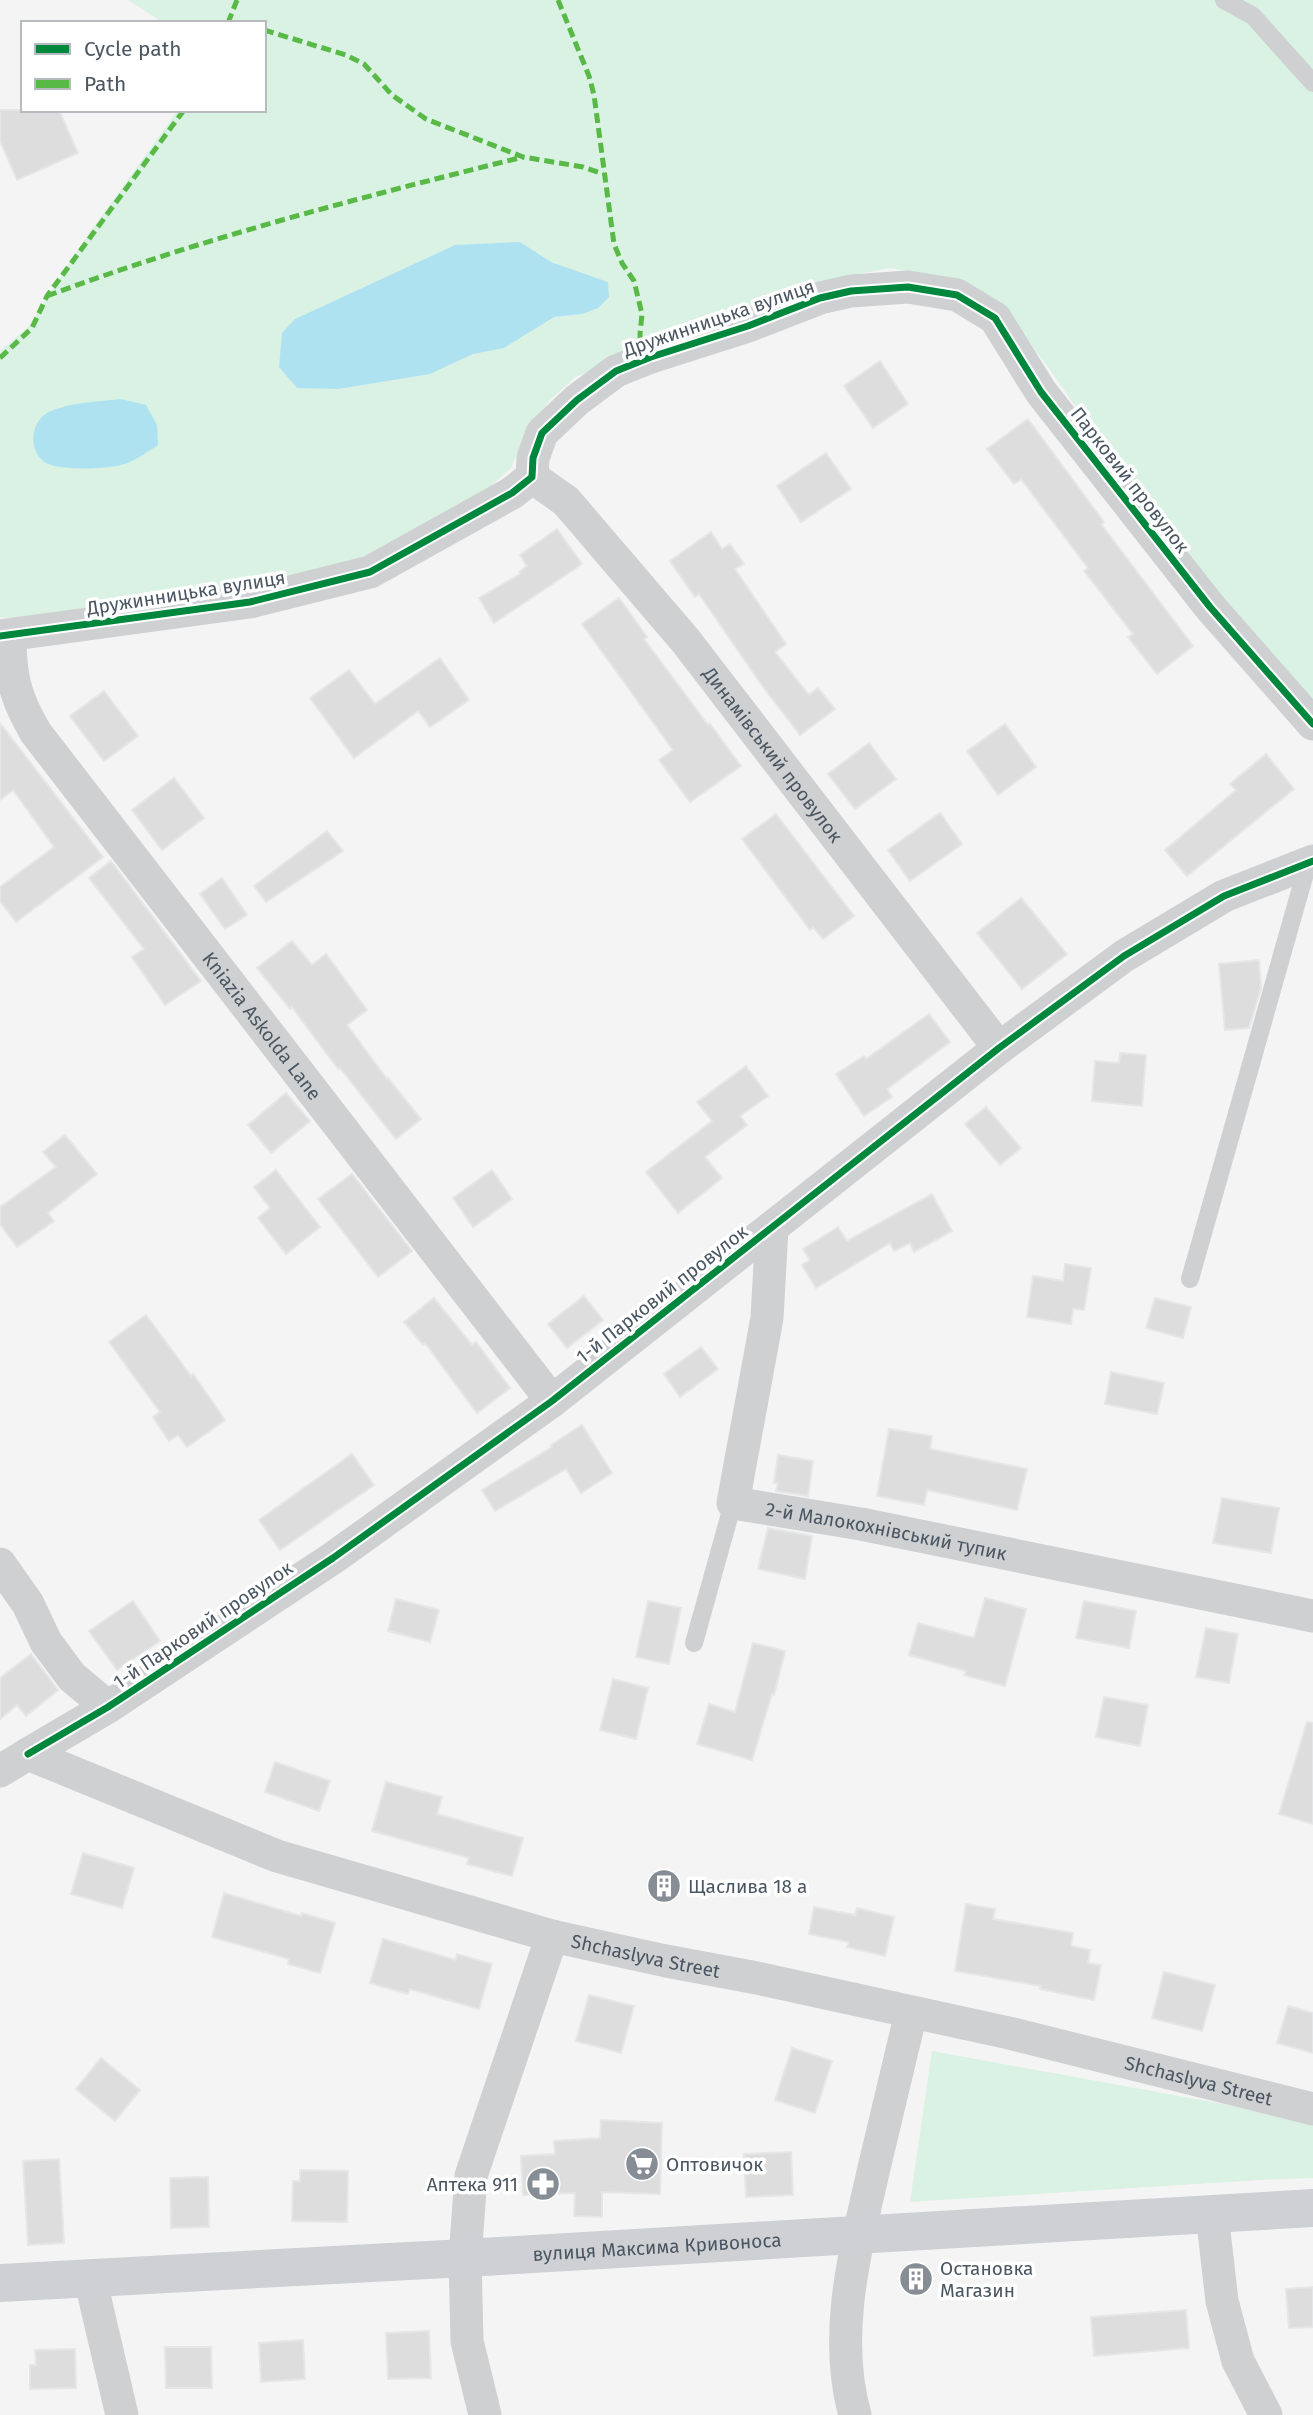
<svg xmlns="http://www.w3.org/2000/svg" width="1313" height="2415" viewBox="0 0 1313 2415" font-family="'Fira Sans',sans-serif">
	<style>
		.green { fill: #d9f2e3; fill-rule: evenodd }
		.water { fill: #aee2f0 }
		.building { fill: #ddddde; stroke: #e5e6e7; stroke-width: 2 }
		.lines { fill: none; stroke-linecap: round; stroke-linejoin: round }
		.lane { stroke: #ced0d2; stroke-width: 18 }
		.street { stroke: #ced0d2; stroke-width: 33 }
		.secondary { stroke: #ced0d4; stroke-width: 38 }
		.quiet { stroke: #58b947; stroke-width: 5; stroke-dasharray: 10 5; stroke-linecap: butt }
		.cycleway-casing { stroke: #fff; stroke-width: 11 }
		.cycleway { stroke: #00873e; stroke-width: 7 }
		.labels { text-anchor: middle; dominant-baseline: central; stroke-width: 7; stroke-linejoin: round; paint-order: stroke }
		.street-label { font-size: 19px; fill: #4a5661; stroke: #fff }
		.poi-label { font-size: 19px; fill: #4a5661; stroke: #fff; text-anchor: start }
	</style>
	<rect width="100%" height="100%" fill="#f4f4f4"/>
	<g class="green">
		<path d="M128,0H1313V706L1285,677L1123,475L1048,367L1004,310L951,279L890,268L826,280L575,377L549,401L521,444L511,468L478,497L360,560L197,597L33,620L0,617V351L28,327L85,239L178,110H264V23H164ZM520,243L551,262L608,282L582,314L554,317L504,348L473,354L430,374L339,389L295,319L455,245Z"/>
		<path d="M932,2051L1223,2104L1313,2125V2178L1260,2180L910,2202Z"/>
	</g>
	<g class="water">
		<path d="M520,242L551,262L608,282L609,297L598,308L582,314L554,317L504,348L473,354L430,374L339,389L297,388L279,367L282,333L295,319L455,245Z"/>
		<path d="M121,399L146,405L157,425L158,445C149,451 140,457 130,462C115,470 61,471 46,463C28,452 30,423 47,413C69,402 97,402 121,399Z"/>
	</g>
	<g class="building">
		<path d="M0,110H59L78,153L17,180L0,141Z"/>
		<path d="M880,361L908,404L873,428L844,386Z"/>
		<path d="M1028,419L1104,522L1101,524L1193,646L1157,674L1128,637L1133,634L1084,571L1088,568L1021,479L1014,484L987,449Z"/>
		<path d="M826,453L851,489L801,522L777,486Z"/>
		<path d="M557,529L582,564L494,623L479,598L520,574L519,572L527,566L520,555Z"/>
		<path d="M711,532L722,549L730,544L744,564L735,569L786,644L775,652L809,695L818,688L835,709L800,735L763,687L699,594L695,597L670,561Z"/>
		<path d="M619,598L647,637L644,639L708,725L710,724L741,766L690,802L659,760L673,750L582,624Z"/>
		<path d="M440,658L469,700L430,727L418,711L354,758L310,698L349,670L375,704Z"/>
		<path d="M104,691L138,736L104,761L70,716Z"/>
		<path d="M0,723L103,857L16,922L0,901V887L54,847L13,790L0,800Z"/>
		<path d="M1005,724L1036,767L998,795L967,751Z"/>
		<path d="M869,743L896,779L855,809L828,774Z"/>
		<path d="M1266,754L1294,789L1187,876L1165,850L1236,790L1230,784Z"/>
		<path d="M174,778L204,818L162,850L132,810Z"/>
		<path d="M940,813L962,844L910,881L888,850Z"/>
		<path d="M776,814L854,916L823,939L813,927L810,930L742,839Z"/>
		<path d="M327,831L343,851L266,902L254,886Z"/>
		<path d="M111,861L201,981L165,1005L132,957L144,949L89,878Z"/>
		<path d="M222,878L247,915L225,929L200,894Z"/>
		<path d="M1021,898L1067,954L1022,989L977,933Z"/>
		<path d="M292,941L312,965L326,954L367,1010L347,1025L387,1079L388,1078L421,1119L396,1139L340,1068L338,1069L292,1007L290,1009L257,968Z"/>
		<path d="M1259,960L1261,988L1249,1028L1225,1030L1219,964Z"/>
		<path d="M929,1014L950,1042L887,1089L892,1097L864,1116L836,1074L864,1056L866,1059Z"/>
		<path d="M1120,1053L1146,1055L1142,1106L1092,1101L1095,1061L1119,1063Z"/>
		<path d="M746,1066L768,1096L740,1116L747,1125L705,1157L722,1178L678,1213L646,1172L712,1121L697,1102Z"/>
		<path d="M286,1093L310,1121L271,1153L248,1125Z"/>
		<path d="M986,1107L1021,1148L1000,1165L965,1124Z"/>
		<path d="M65,1135L97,1174L48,1213L54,1221L17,1247L0,1224V1207L56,1167L43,1152Z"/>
		<path d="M276,1170L320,1227L286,1254L258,1218L270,1208L254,1187Z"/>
		<path d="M492,1170L512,1199L473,1227L453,1198Z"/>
		<path d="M352,1174L412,1251L378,1277L318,1199Z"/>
		<path d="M932,1194L952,1231L914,1252L910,1243L894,1251L890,1243L816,1288L802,1265L810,1260L803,1249L838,1227L847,1241Z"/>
		<path d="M1065,1264L1091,1268L1084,1310L1073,1309L1071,1324L1027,1317L1033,1276L1063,1281Z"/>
		<path d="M584,1296L603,1320L567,1348L548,1324Z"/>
		<path d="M434,1298L472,1345L476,1342L510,1388L477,1413L425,1343L423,1345L404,1322Z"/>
		<path d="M1155,1298L1191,1307L1183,1338L1146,1328Z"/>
		<path d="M146,1315L191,1376L193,1374L225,1420L187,1447L178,1435L169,1441L153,1417L160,1412L109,1342Z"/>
		<path d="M701,1347L718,1369L680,1397L664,1374Z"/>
		<path d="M1111,1372L1164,1383L1157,1414L1105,1404Z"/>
		<path d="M582,1425L612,1473L581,1493L566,1469L495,1511L482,1490L552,1447L551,1445Z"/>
		<path d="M889,1429L932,1436L930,1449L1027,1469L1017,1510L927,1490L924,1505L877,1496Z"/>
		<path d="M352,1454L374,1485L280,1550L259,1520Z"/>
		<path d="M778,1455L813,1461L808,1496L776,1491L778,1483H774Z"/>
		<path d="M1222,1498L1279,1508L1271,1553L1213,1543Z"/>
		<path d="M768,1528L812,1536L805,1579L758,1569Z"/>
		<path d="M985,1598L1026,1609L1005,1686L964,1675L966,1671L909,1655L918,1623L974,1638Z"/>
		<path d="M396,1599L439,1610L430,1642L388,1631Z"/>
		<path d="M133,1601L160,1641L117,1670L89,1631Z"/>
		<path d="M648,1601L681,1608L669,1664L636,1657Z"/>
		<path d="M1084,1601L1136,1611L1129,1648L1076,1638Z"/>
		<path d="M1206,1628L1238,1634L1229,1683L1196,1677Z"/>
		<path d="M753,1643L785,1651L774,1695L772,1694L752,1760L697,1744L709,1704L735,1712Z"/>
		<path d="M31,1654L58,1690L26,1716L17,1705L0,1719V1678Z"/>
		<path d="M613,1679L648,1688L636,1739L600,1730Z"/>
		<path d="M1104,1697L1148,1705L1140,1746L1096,1737Z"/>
		<path d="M1307,1722L1313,1723V1824L1279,1814Z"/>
		<path d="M275,1762L330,1781L319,1811L265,1792Z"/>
		<path d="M386,1782L442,1797L437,1814L523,1838L512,1876L467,1864L469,1858L372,1831Z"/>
		<path d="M83,1853L134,1868L122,1908L71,1894Z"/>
		<path d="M224,1893L301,1916L302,1913L335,1923L320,1973L288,1964L289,1959L212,1937Z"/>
		<path d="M966,1904L995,1909L993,1919L1073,1933L1071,1946L1090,1950L1088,1963L1101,1965L1094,2000L1040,1989L1041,1986L955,1971Z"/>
		<path d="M814,1907L855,1915L857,1908L894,1917L885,1956L847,1947L849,1942L809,1934Z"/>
		<path d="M383,1939L456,1960L457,1954L492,1964L479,2009L410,1989L408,1994L370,1983Z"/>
		<path d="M1164,1972L1215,1985L1202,2031L1152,2018Z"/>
		<path d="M589,1995L634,2006L621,2053L576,2041Z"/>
		<path d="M1288,2006L1313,2013V2053L1277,2043Z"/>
		<path d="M792,2048L832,2061L815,2113L775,2100Z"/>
		<path d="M101,2058L140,2090L115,2121L76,2089Z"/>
		<path d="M601,2120L662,2123L660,2194L602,2192V2217L574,2216L575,2193L523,2195L521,2156L555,2154L554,2141L600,2138Z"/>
		<path d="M791,2152L793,2195L746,2197L744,2154Z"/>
		<path d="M59,2159L64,2243L28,2245L23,2161Z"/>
		<path d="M300,2170L348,2171L347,2222L292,2221L293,2181H300Z"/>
		<path d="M208,2177L209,2227L171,2228L170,2178Z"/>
		<path d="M1313,2287V2327L1289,2328L1286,2289Z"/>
		<path d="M1186,2310L1189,2348L1094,2356L1091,2317Z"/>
		<path d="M429,2331L431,2378L388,2379L386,2333Z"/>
		<path d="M303,2340L305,2379L261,2382L259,2343Z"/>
		<path d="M165,2347H211L212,2388H166Z"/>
		<path d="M75,2349L76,2388L30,2389V2365H36L35,2350Z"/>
	</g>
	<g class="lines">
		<g class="lane">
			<path d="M1224,0L1253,16L1313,83"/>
			<path d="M1190,1279L1308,863"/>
			<path d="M694,1643L733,1503"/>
		</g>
		<g class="street">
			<path id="s1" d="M532,477L566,501L685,640L999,1048"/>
			<path d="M0,636L250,602L370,572L512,493L532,477L533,458L542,433L577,400L616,371L651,357L748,326L820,298L851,291L908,287L957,295L995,318L1041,392L1210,607L1313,724"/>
			<path id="s2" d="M10,636C10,676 15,698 36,733L552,1401"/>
			<path id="s3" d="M772,1228L767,1318L733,1503L861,1524L1313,1616"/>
			<path d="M0,1564L28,1604L46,1642L72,1677L108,1707"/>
			<path d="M28,1754L108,1707L333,1558L552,1401L999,1048L1124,956L1224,896L1313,861"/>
			<path id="s4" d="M0,1771L28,1754L277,1856L552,1936L666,1961L757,1978L1009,2033L1313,2109"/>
			<path d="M1212,2214L1222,2301L1238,2361L1266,2415"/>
			<path d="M90,2278L122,2415"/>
			<path d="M485,2415L467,2341L465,2258L471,2176L552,1936"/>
			<path d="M855,2415C832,2334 856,2248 874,2168C886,2116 899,2065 911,2013"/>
		</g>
		<path class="secondary" id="s5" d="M0,2283L465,2258L1313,2208"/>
		<g class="quiet">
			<path d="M558,0L589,76L594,95L614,244L622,263L634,281L642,314L640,334L641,361"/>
			<path d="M228,23L237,0"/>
			<path d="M264,30L346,55L364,64L392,95L426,119L523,157L583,167L603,174"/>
			<path d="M47,296C203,238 362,197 523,157"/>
			<path d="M0,358L32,328L47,296L184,110"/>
		</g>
		<g class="cycleway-casing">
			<g id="cycleway">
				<path d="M0,636L250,602L370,572L512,493L532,477L533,458L542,433L577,400L616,371L651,357L748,326L820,298L851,291L908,287L957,295L995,318L1041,392L1210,607L1313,724"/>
				<path d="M28,1754L108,1707L333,1558L552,1401L999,1048L1124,956L1224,896L1313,861"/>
			</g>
		</g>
		<use href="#cycleway" class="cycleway"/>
	</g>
	<defs>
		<g id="building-disc" transform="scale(1.75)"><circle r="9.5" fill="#868d94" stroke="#fff"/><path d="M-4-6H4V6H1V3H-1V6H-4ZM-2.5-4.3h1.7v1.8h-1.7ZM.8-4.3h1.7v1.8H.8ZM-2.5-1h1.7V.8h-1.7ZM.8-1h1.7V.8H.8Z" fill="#fff"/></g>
		<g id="supermarket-disc" transform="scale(1.75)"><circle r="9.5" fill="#868d94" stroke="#fff"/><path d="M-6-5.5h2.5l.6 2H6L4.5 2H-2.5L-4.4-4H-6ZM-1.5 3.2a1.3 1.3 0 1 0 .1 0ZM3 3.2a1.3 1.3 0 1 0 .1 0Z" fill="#fff"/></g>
		<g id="pharmacy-disc" transform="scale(1.75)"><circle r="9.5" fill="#868d94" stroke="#fff"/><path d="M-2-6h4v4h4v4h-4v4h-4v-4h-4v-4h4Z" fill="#fff"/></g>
	</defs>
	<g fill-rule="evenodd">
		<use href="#building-disc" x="664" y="1886"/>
		<use href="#supermarket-disc" x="642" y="2164"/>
		<use href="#pharmacy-disc" x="543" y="2184"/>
		<use href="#building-disc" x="916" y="2279"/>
	</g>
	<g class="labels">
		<g class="street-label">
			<text transform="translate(719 318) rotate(-19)">Дружинницька вулиця</text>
			<text transform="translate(1130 480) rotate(52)">Парковий провулок</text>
			<text transform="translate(186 593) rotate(-9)">Дружинницька вулиця</text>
			<text stroke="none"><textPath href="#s1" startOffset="369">Динамівський провулок</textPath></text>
			<text stroke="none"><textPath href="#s2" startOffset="472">Kniazia Askolda Lane</textPath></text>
			<text transform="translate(662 1294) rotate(-38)">1-й Парковий провулок</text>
			<text stroke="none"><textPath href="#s3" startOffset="434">2-й Малокохнівський тупик</textPath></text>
			<text transform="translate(203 1625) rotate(-34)">1-й Парковий провулок</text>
			<text stroke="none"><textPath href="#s4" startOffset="684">Shchaslyva Street</textPath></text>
			<text stroke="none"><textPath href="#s4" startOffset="1251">Shchaslyva Street</textPath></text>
			<text stroke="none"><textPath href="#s5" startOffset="658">вулиця Максима Кривоноса</textPath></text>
		</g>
		<g class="poi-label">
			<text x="688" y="1886">Щаслива 18 а</text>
			<text x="666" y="2164">Оптовичок</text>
			<text x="518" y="2184" text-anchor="end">Аптека 911</text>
			<text x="940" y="2268">Остановка<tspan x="940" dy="22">Магазин</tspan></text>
		</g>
	</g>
	<rect x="21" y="21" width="245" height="91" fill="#ffffff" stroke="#b7bbc0" stroke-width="2"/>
	<rect x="35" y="44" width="35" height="10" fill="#00873e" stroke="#b7bbc0" stroke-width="2"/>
	<text x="84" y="56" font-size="21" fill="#4a5661">Cycle path</text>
	<rect x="35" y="79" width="35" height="10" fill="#58b947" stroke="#b7bbc0" stroke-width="2"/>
	<text x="84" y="91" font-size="21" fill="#4a5661">Path</text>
</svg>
